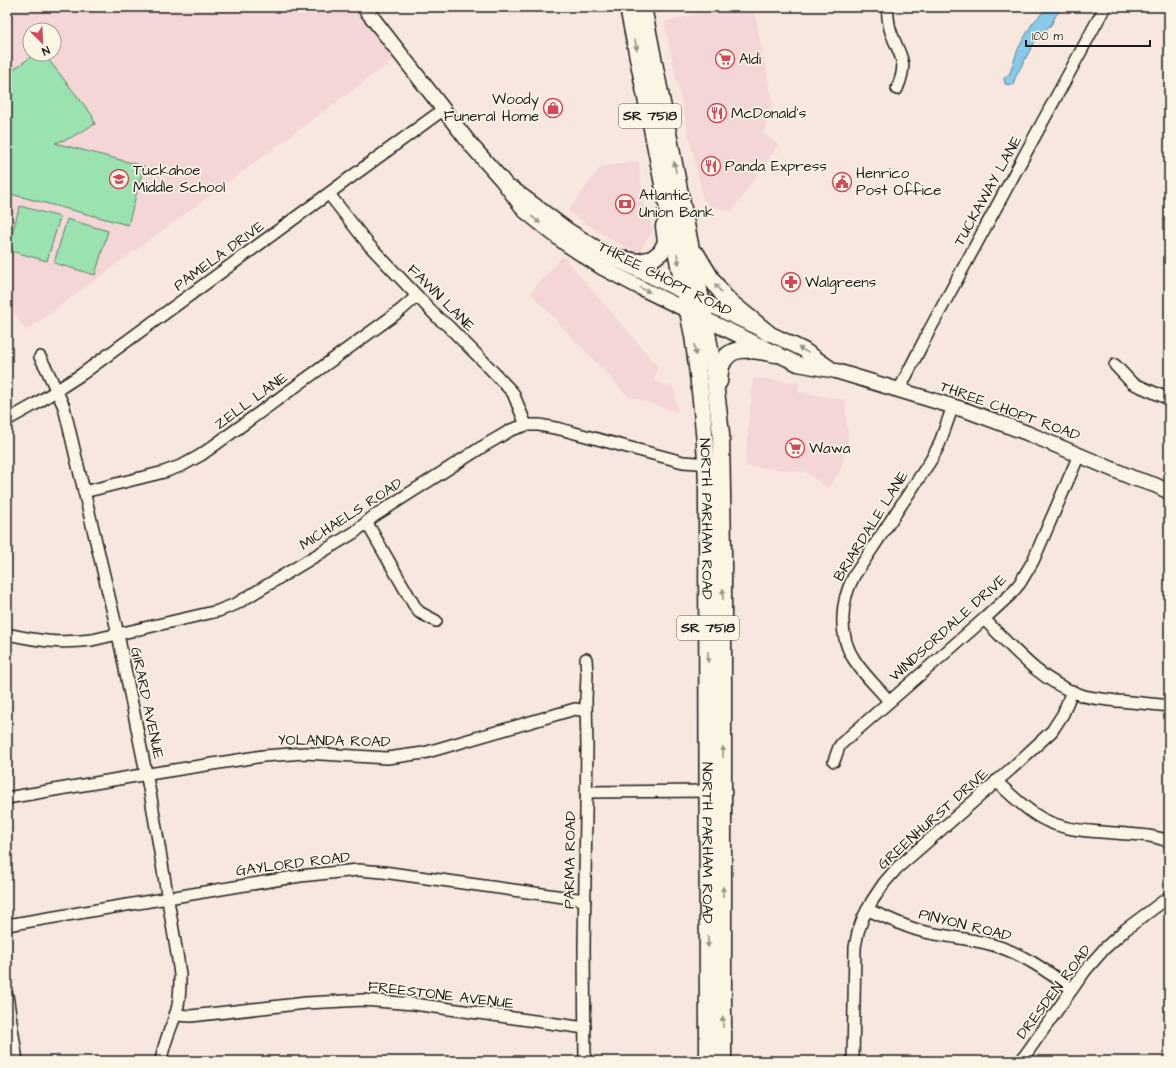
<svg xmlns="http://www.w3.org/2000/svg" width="1176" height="1068" viewBox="0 0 1176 1068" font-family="'Architects Daughter',sans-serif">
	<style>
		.built { fill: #f3d6d5; fill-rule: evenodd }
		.green { fill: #9ae2b0; stroke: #5b7f66 }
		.water { fill: #88caea; stroke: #5d8498 }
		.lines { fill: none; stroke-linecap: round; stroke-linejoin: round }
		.minor-casing { stroke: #1c1c1c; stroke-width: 14 }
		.major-casing { stroke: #1c1c1c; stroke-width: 17 }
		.highway-casing { stroke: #1c1c1c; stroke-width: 19 }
		.minor { stroke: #fcf5e5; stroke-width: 11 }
		.major { stroke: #fcf5e5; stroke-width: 14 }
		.highway { stroke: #fcf5e5; stroke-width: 16 }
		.oneway { fill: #97938b }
		.labels { text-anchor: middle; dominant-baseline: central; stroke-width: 3.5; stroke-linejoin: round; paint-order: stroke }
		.shield { fill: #fcf5e5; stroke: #5f5d58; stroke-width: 1 }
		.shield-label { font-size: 14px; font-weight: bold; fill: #1c1c1c }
		.poi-label { font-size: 15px; fill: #1c1c1c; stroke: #fcf5e5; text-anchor: start }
		.street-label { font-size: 15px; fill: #1c1c1c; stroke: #fcf5e5 }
	</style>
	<rect width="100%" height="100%" fill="#f8e7de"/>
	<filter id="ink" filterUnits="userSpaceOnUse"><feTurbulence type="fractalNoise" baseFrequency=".025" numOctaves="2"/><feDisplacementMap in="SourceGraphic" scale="8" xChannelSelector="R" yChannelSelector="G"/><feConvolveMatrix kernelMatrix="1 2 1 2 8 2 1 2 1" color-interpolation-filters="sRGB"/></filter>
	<g filter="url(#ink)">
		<g class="built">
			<path d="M7,7H355L395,59L26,331L7,300ZM30,30H54V54H30Z"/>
			<path d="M730,7H753L773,104L763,133L778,145L732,211L711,207L703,199L664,22Z"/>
			<path d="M639,161L643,204L653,230L638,254L605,236L568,211L601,167Z"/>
			<path d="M563,256L658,367L654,381L673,387L678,412L628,396L530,293Z"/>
			<path d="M753,378L799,383L797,392L845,400L848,439L841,469L828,488L805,472L745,466Z"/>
		</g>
		<g class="green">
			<path d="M35,54H44L92,115L95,124L70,138L55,143L144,166L128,225L7,193V150L9,143L7,142V74Z"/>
			<path d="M20,206L60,217L47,261L7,250Z"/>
			<path d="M67,219L108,231L95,275L54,263Z"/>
		</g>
		<path class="water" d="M1052,7H1064L1056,15L1051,25L1037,37L1015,78L1013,85L1005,84L1004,78L1010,73L1018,49L1032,24L1040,15Z"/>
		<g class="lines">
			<g class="minor-casing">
				<g id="minor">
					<path d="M887,7C888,15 888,24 891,32C900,58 909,60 897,89"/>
					<path d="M329,194L368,244L439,319L447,325L484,362L513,393L526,425"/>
					<path d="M40,357L47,370L64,407L118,634L151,798L178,960L180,975C180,988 180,1001 176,1013C171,1029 163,1044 161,1061"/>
					<path d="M1115,365L1132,383L1169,399"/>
					<path d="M899,390L929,331L1105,7"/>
					<path d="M7,420L34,405L82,374L444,109"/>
					<path d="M84,492L164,472L183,465L201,455L401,310L417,296"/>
					<path d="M367,523L414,605L419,612L436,621"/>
					<path d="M984,619C1013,648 1041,682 1081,695C1093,699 1105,699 1117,701C1135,702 1152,704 1169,706"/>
					<path d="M7,634C39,641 59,644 92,640L218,611L236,604L355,532L374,516L482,447L511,430L526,425H539L560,429L683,462L712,464"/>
					<path d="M889,701C878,688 865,676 855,661C838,636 840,602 854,576L931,460L939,445L953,406"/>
					<path d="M834,761L839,747L842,743L984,619L1010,595L1020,583L1033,561L1079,455"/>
					<path d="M996,781C1010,794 1025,809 1041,818C1064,831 1090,831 1115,833C1133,835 1153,834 1169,842"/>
					<path d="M586,792L713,791"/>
					<path d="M7,798L136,776L263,756L305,753L387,758L424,753L575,709L586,711"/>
					<path d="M867,910C885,916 902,926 921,931C945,937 969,938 993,945C1022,953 1048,972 1072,989"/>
					<path d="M7,925L300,876L358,870L383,872L585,900"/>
					<path d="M7,995L17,1061"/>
					<path d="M175,1015L191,1016L306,1003L363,1000L414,1004L585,1028"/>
					<path d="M585,1061L584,947L587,747L586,700L587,675L586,659"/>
					<path d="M853,1061L855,947L858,932L863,918L872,901L884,883L897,868L1012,768L1052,731L1063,714L1072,691"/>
					<path d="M1021,1061L1085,971L1105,948L1126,929L1169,897"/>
				</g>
			</g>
			<g class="major-casing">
				<g id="major">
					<path d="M364,7L471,145L502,180L525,211L566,244L601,267L641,288L798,364L836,371L968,411L1027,433L1133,478L1155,485L1169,492"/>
					<path d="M513,189L569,231L611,257L804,350L830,368"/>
				</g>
			</g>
			<g class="highway-casing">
				<g id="highway">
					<path id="s1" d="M628,7L693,336C700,386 706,436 707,487L708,1061"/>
					<path d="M643,7L705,320L714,373L721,434L723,551V1061"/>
					<path d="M697,255L712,280L724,296L730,302L768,333"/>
					<path d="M611,257L638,262L652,259L661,252L666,242L664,226"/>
					<path d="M719,382C720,377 719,372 721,367C728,341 758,351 776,354"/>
				</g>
			</g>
			<use href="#minor" class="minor"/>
			<use href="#major" class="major"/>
			<use href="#highway" class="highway"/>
		</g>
		<defs><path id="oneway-solid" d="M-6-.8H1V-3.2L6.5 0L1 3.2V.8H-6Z"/></defs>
		<g class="oneway">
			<use href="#oneway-solid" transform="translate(636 45) rotate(79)"/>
			<use href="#oneway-solid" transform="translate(675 167) rotate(-101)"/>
			<use href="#oneway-solid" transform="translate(536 220) rotate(39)"/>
			<use href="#oneway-solid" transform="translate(678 259) rotate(79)"/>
			<use href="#oneway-solid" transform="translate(718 288) rotate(-127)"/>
			<use href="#oneway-solid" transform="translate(645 290) rotate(26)"/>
			<use href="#oneway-solid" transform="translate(695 350) rotate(82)"/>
			<use href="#oneway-solid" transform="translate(803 350) rotate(-151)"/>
			<use href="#oneway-solid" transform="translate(723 594) rotate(-90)"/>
			<use href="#oneway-solid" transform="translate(708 657) rotate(90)"/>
			<use href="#oneway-solid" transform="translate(723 752) rotate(-90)"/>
			<use href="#oneway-solid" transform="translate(723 892) rotate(-90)"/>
			<use href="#oneway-solid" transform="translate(708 942) rotate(90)"/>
			<use href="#oneway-solid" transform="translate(723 1022) rotate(-90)"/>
		</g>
	</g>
	<defs>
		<g id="supermarket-ring" transform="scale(1)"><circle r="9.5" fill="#fcf5e5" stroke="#d1495b" stroke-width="1.5"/><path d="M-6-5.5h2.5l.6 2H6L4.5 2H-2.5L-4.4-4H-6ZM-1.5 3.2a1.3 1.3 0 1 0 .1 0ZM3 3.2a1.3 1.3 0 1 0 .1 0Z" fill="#d1495b"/></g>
		<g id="shop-ring" transform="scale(1)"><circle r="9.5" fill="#fcf5e5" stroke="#d1495b" stroke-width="1.5"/><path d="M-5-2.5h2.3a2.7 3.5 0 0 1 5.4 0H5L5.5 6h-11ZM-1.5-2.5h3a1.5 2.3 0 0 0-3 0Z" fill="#d1495b"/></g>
		<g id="restaurant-ring" transform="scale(1)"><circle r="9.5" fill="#fcf5e5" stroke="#d1495b" stroke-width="1.5"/><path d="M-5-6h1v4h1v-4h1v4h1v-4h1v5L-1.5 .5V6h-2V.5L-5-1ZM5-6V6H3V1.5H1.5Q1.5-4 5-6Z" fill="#d1495b"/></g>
		<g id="school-ring" transform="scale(1)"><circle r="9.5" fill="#fcf5e5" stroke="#d1495b" stroke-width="1.5"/><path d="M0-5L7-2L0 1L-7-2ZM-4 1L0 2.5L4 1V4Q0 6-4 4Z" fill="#d1495b"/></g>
		<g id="civic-ring" transform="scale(1)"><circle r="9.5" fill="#fcf5e5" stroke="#d1495b" stroke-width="1.5"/><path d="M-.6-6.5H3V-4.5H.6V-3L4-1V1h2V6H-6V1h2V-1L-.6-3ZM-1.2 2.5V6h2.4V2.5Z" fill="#d1495b"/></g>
		<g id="bank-ring" transform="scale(1)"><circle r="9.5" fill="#fcf5e5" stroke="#d1495b" stroke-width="1.5"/><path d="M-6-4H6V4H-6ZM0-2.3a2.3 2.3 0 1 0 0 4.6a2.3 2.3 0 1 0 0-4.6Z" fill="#d1495b"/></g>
		<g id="pharmacy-ring" transform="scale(1)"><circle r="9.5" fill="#fcf5e5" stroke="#d1495b" stroke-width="1.5"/><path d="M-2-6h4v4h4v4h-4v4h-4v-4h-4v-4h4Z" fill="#d1495b"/></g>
	</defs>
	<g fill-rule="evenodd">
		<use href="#supermarket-ring" x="725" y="59"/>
		<use href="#shop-ring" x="553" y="108"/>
		<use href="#restaurant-ring" x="717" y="113"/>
		<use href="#restaurant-ring" x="711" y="166"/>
		<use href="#school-ring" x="119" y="179"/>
		<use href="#civic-ring" x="842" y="182"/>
		<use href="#bank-ring" x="625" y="204"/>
		<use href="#pharmacy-ring" x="791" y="282"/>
		<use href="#supermarket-ring" x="795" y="448"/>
	</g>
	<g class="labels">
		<g class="shield">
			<rect x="619" y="104" width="62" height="24" rx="3"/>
			<rect x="677" y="616" width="62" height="24" rx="3"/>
		</g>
		<g class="shield-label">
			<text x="650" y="116">SR 7518</text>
			<text x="708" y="628">SR 7518</text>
		</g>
		<g class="poi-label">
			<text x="739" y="59">Aldi</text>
			<text x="539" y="99" text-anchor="end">Woody<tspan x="539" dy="17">Funeral Home</tspan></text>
			<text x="731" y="113">McDonald's</text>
			<text x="725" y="166">Panda Express</text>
			<text x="133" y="170">Tuckahoe<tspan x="133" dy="17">Middle School</tspan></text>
			<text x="856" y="173">Henrico<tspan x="856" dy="17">Post Office</tspan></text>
			<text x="639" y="195">Atlantic<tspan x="639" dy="17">Union Bank</tspan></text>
			<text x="805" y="282">Walgreens</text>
			<text x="809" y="448">Wawa</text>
		</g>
		<g class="street-label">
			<text transform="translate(988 191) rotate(-61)">TUCKAWAY LANE</text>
			<text transform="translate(219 256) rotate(-36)">PAMELA DRIVE</text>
			<text transform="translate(665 279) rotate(27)">THREE CHOPT ROAD</text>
			<text transform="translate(441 298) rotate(45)">FAWN LANE</text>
			<text transform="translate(251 401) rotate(-36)">ZELL LANE</text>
			<text transform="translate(1010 411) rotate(20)">THREE CHOPT ROAD</text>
			<text transform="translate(351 514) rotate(-33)">MICHAELS ROAD</text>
			<text stroke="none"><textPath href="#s1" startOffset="519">NORTH PARHAM ROAD</textPath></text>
			<text transform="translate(871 526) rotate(-58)">BRIARDALE LANE</text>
			<text transform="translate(948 628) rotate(-42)">WINDSORDALE DRIVE</text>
			<text transform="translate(147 703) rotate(78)">GIRARD AVENUE</text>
			<text transform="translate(334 741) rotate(1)">YOLANDA ROAD</text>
			<text transform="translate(933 819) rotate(-42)">GREENHURST DRIVE</text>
			<text stroke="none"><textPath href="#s1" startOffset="843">NORTH PARHAM ROAD</textPath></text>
			<text transform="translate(570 860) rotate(-89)">PARMA ROAD</text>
			<text transform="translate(293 864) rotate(-7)">GAYLORD ROAD</text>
			<text transform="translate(965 925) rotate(14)">PINYON ROAD</text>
			<text transform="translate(1054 992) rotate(-53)">DRESDEN ROAD</text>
			<text transform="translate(441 995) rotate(7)">FREESTONE AVENUE</text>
		</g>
	</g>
	<rect width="1176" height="1068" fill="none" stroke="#fcf5e5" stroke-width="24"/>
	<rect x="12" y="12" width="1152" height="1044" fill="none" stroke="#1c1c1c" stroke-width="1.5" filter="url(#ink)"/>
	<g transform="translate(42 42) rotate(156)"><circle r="19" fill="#fcf5e5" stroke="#a29e95"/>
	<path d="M0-3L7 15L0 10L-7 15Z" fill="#d1495b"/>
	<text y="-6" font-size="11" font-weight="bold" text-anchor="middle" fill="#1c1c1c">N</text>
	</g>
	<path d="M1026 40v6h124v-6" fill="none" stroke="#1c1c1c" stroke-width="2"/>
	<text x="1032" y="40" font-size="12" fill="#1c1c1c" stroke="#fcf5e5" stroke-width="3" paint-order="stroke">100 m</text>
</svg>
